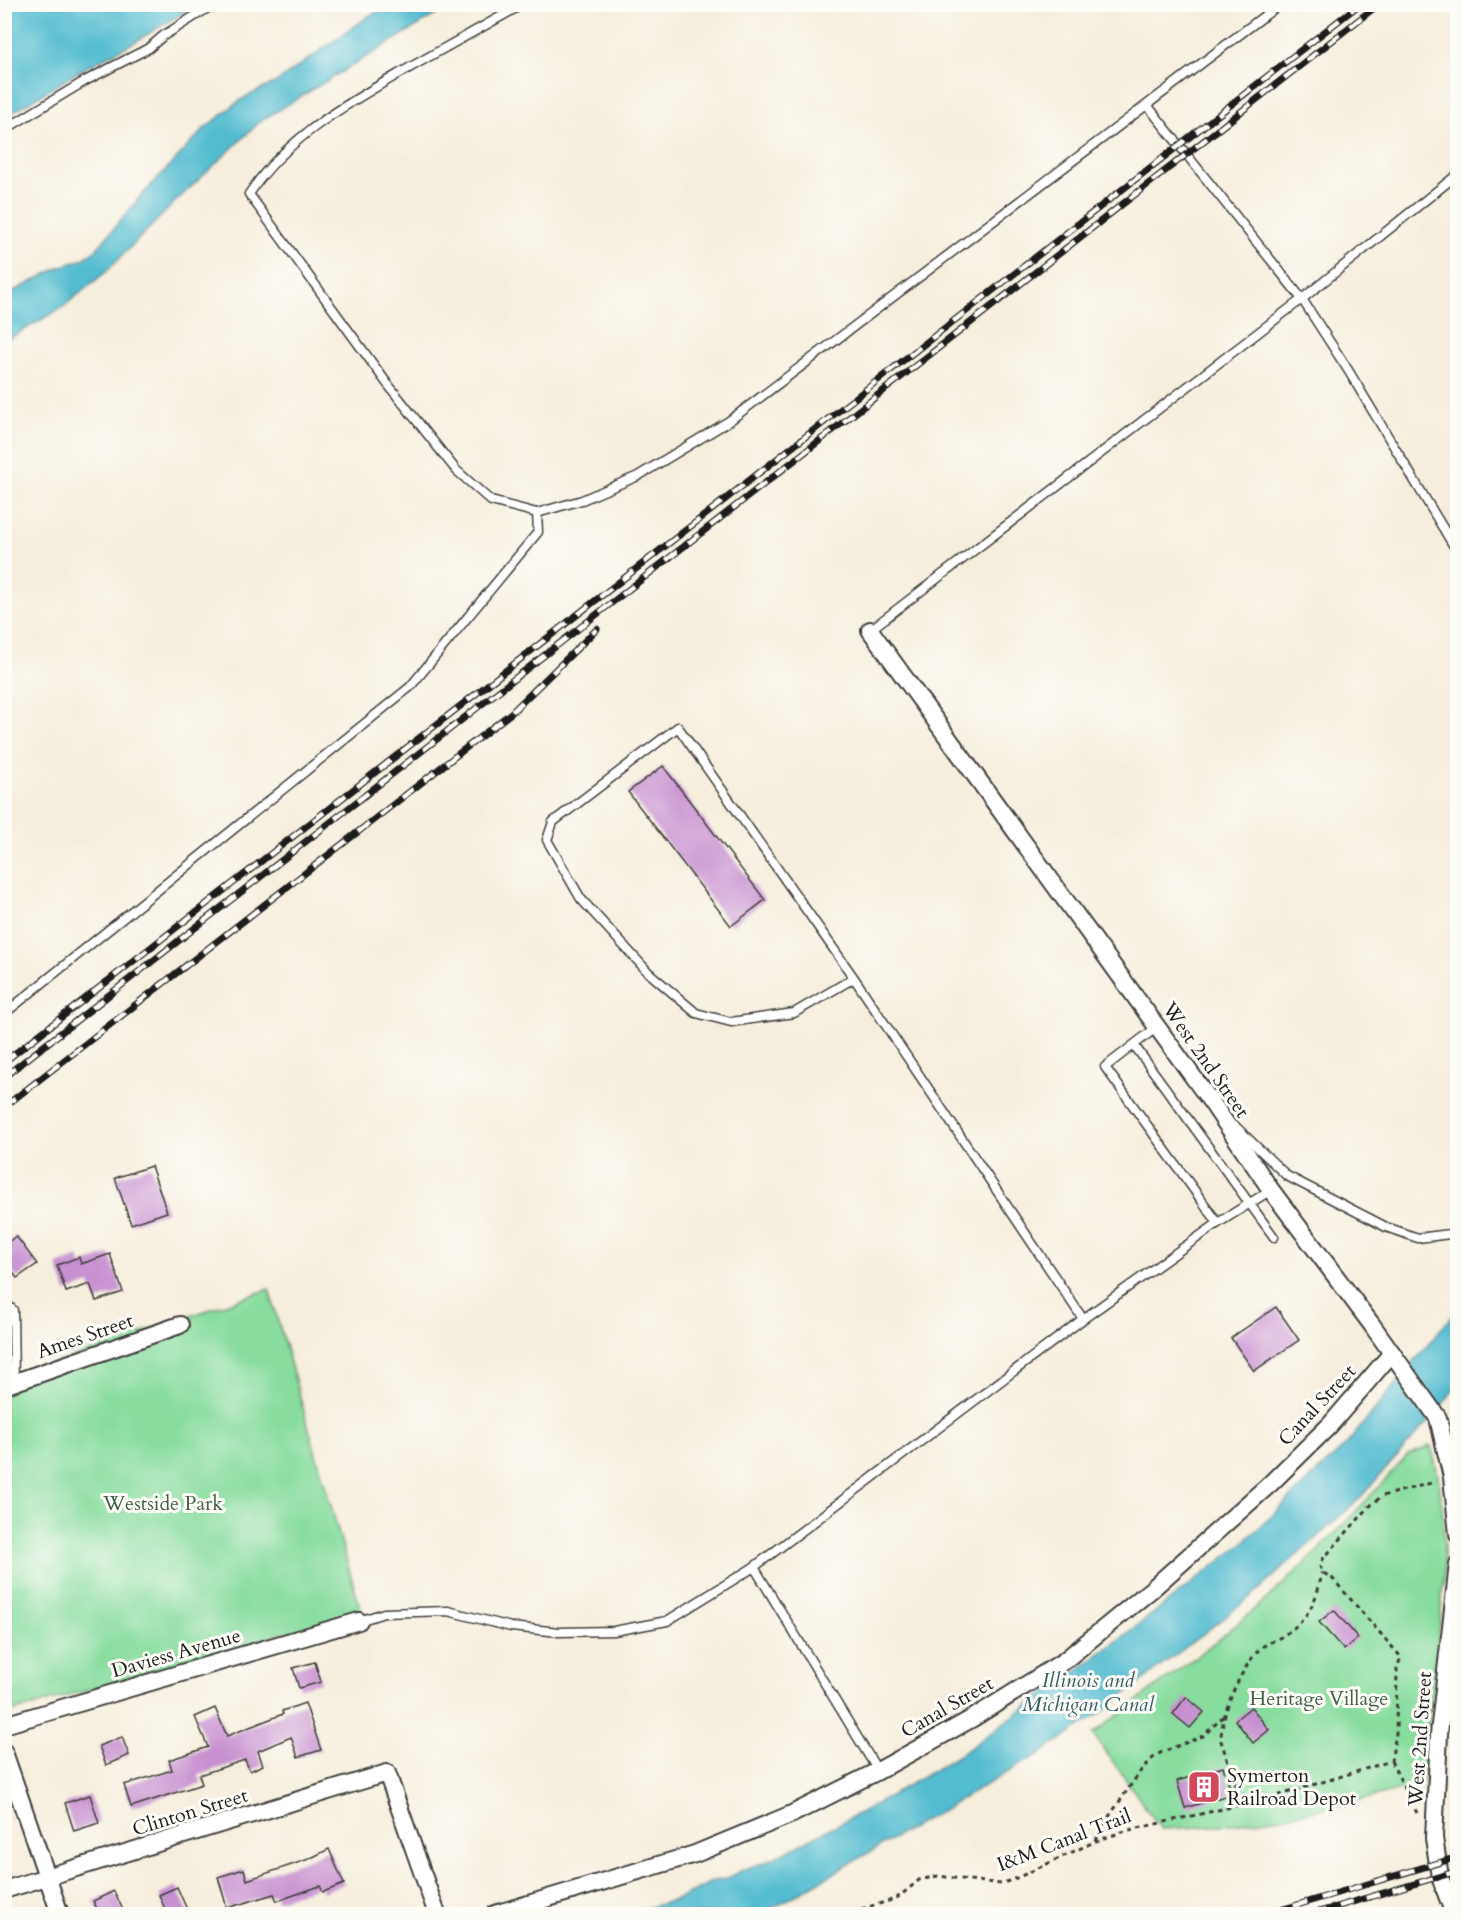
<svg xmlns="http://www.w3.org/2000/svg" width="1462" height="1919" viewBox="0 0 1462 1919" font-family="Cardo,serif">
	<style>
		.green { fill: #87dc9e; stroke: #527c5d; stroke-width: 1.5 }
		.water { fill: #53bcd0; stroke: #386c76; stroke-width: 1.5 }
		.building { fill: #c790d0 }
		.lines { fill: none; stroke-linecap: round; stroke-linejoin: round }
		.lane-casing { stroke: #3d3c39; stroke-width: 11 }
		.street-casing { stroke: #3d3c39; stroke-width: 20 }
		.path { stroke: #3d3c39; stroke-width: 3; stroke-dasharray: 4.5 4.5; stroke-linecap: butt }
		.lane { stroke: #fff; stroke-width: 8 }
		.street { stroke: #fff; stroke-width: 16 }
		.rail-casing { stroke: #1c1c1c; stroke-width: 7 }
		.rail { stroke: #fdfcf7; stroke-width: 4.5; stroke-dasharray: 14; stroke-linecap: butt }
		.labels { text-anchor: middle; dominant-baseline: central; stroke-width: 6; stroke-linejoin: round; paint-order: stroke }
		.street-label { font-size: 20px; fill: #1c1c1c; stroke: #fdfcf7 }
		.park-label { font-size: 20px; fill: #415f4a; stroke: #fdfcf7 }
		.poi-label { font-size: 20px; fill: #1c1c1c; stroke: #fdfcf7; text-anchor: start }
		.water-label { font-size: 21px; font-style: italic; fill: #325c64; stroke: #fdfcf7 }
	</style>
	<rect width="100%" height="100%" fill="#fdfcf7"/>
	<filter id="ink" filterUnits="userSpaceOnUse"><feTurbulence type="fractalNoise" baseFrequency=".0167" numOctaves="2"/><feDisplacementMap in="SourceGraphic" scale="12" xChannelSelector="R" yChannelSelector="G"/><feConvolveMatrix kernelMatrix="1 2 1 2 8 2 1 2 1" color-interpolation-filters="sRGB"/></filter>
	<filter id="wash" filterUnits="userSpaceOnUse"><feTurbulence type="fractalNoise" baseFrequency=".008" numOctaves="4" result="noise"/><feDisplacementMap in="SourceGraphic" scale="24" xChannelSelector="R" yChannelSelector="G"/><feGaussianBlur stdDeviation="1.35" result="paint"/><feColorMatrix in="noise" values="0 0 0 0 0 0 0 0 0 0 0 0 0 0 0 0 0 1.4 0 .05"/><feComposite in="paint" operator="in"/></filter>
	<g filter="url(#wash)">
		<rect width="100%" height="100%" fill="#f6eedd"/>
		<g class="green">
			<path d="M269,1289L361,1611L5,1714L4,1380Z"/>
			<path d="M1431,1446C1462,1556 1429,1672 1423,1784C1336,1808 1252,1827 1161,1829L1093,1734C1164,1681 1237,1629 1300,1568C1338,1532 1373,1493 1408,1455Z"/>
		</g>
		<g class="water">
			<path d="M5,4H195L196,5L133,43L83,69L5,117Z"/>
			<path d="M390,5H452L262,120L177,200L107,271L62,308L5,341V296L58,268L83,259L96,250L140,197L204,129L242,99L278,81L369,16Z"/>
			<path d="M1457,1309V1385L1437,1412L1359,1499L1252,1596L1098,1715L1041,1753L782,1903L759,1914H626L681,1898L713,1881L726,1879L744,1869L766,1862L869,1808L961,1754L1128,1633L1243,1543L1345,1446Z"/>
		</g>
		<g id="blocks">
			<g class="building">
				<path d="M663,766L765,900L731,926L628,792Z"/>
				<path d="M151,1166L167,1212L131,1224L115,1178Z"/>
				<path d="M16,1236L37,1264L17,1278L4,1261V1245Z"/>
				<path d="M110,1254L123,1292L96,1301L90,1284L66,1292L57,1265L79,1257L81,1264Z"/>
				<path d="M1276,1307L1299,1340L1254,1371L1231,1338Z"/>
				<path d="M1334,1610L1358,1638L1344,1650L1319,1622Z"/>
				<path d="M315,1662L321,1682L299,1688L293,1668Z"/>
				<path d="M1186,1697L1204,1712L1190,1728L1173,1714Z"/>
				<path d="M305,1703L321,1750L298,1757L291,1737L258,1751L263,1765L250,1771L245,1760L199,1775L202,1784L131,1807L124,1785L172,1770L169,1760L208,1747L195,1717L215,1708L227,1736L283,1714L282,1711Z"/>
				<path d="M1251,1707L1269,1730L1253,1743L1235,1720Z"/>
				<path d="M122,1737L129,1755L106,1765L99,1746Z"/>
				<path d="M1223,1767L1232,1794L1185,1808L1177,1781Z"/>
				<path d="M90,1795L99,1823L74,1831L65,1803Z"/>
				<path d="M329,1849L344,1884L323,1892L320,1886L277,1901L274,1894L227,1908L218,1877L244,1869L247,1880L309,1859Z"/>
				<path d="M177,1887L189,1914H167L159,1895Z"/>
				<path d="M114,1891L125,1914H100L93,1901Z"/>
			</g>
		</g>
	</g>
	<g filter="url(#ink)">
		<use href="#blocks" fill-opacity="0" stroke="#3d3c39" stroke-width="1.5"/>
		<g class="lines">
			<g class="lane-casing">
				<g id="lane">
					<path d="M523,4C483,27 442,49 402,72C345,105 286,138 249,194L386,382L456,470L491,501L537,513L582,500L638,476L729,421L1280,4"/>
					<path d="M1147,105L1302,299L1348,370L1458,553"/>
					<path d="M4,130L85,81L149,48L163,36L214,4"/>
					<path d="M870,630L1302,299L1458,174"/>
					<path d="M854,978L794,1013L731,1022L696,1013L648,972L581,899L547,840L553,822L678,727L854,978L1083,1319"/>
					<path d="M4,1014L410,687L538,532L537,513"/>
					<path d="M1157,1027L1105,1067L1218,1223"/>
					<path d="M1134,1045L1274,1237"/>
					<path d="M1235,1126L1287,1176L1386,1227L1418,1238L1458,1233"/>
					<path d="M4,1302L13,1310L14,1383"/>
					<path d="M754,1567L878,1771"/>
					<path d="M359,1621L384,1613L448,1611L511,1627L559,1632L614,1631L667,1621L754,1567L1083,1319L1218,1223L1271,1190"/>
				</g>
			</g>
			<g class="street-casing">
				<g id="street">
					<path d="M870,630L1212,1103L1271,1190L1372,1325L1438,1418L1452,1477L1458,1534"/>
					<path d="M4,1386L180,1325"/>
					<path d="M4,1725L359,1621"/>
					<path d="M4,1752L60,1914"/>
					<path d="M4,1890L387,1773L437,1914"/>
					<path d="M495,1914L695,1854L792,1814L878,1771L973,1718L1064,1661L1152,1589L1271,1483L1330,1425L1392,1353"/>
					<path d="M1454,1914L1440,1877L1434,1838L1439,1734L1458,1564"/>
				</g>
			</g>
			<g class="path">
				<path d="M1391,1761L1417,1813"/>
				<path d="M1242,1804L1221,1741C1220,1715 1242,1665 1261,1648C1267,1643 1274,1641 1281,1637C1307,1621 1317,1602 1322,1572"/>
				<path d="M1096,1841L1099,1831L1142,1769L1153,1758L1162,1752L1203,1736L1225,1715"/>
				<path d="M844,1914L889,1901L900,1896L919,1880L938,1876L1001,1884L1019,1877L1096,1841L1125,1831L1267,1799L1391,1761L1396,1734L1397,1668L1401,1657L1333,1579L1322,1572L1320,1566L1323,1559L1370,1506L1382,1496L1435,1482"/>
			</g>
			<use href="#lane" class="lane"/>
			<use href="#street" class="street"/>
			<g class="rail-casing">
				<g id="rail">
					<path d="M4,1062L1360,4"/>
					<path d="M4,1077L1379,4"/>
					<path d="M4,1107L511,713L597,629"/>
					<path d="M1267,1914L1458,1857"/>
					<path d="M1312,1914L1458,1871"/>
				</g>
			</g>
			<use href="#rail" class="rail"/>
		</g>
	</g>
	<defs>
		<g id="building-square" transform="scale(1.725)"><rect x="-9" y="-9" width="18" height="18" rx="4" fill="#d1495b" stroke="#fdfcf7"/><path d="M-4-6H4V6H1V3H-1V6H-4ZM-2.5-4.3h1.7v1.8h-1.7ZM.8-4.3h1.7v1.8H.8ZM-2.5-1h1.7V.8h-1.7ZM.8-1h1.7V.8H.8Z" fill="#fff"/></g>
	</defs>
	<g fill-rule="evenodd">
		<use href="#building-square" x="1204" y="1787"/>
	</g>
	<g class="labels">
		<g class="street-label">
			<text transform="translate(1206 1060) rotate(55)">West 2nd Street</text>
			<text transform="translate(85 1336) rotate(-19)">Ames Street</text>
			<text transform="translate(1317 1405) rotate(-47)">Canal Street</text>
			<text transform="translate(176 1653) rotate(-16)">Daviess Avenue</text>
			<text transform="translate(947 1707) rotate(-30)">Canal Street</text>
			<text transform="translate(1420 1739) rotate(-86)">West 2nd Street</text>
			<text transform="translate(190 1812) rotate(-17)">Clinton Street</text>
			<text transform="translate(1064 1840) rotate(-21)">I&amp;M Canal Trail</text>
		</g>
		<g class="park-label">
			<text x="163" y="1503">Westside Park</text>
			<text x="1319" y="1698">Heritage Village</text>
		</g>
		<g class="poi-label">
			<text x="1227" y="1775">Symerton<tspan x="1227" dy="23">Railroad Depot</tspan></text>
		</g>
		<g class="water-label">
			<text x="1088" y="1680">Illinois and<tspan x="1088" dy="24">Michigan Canal</tspan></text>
		</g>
	</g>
	<rect width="1462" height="1919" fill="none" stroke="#fdfcf7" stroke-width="24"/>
</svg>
